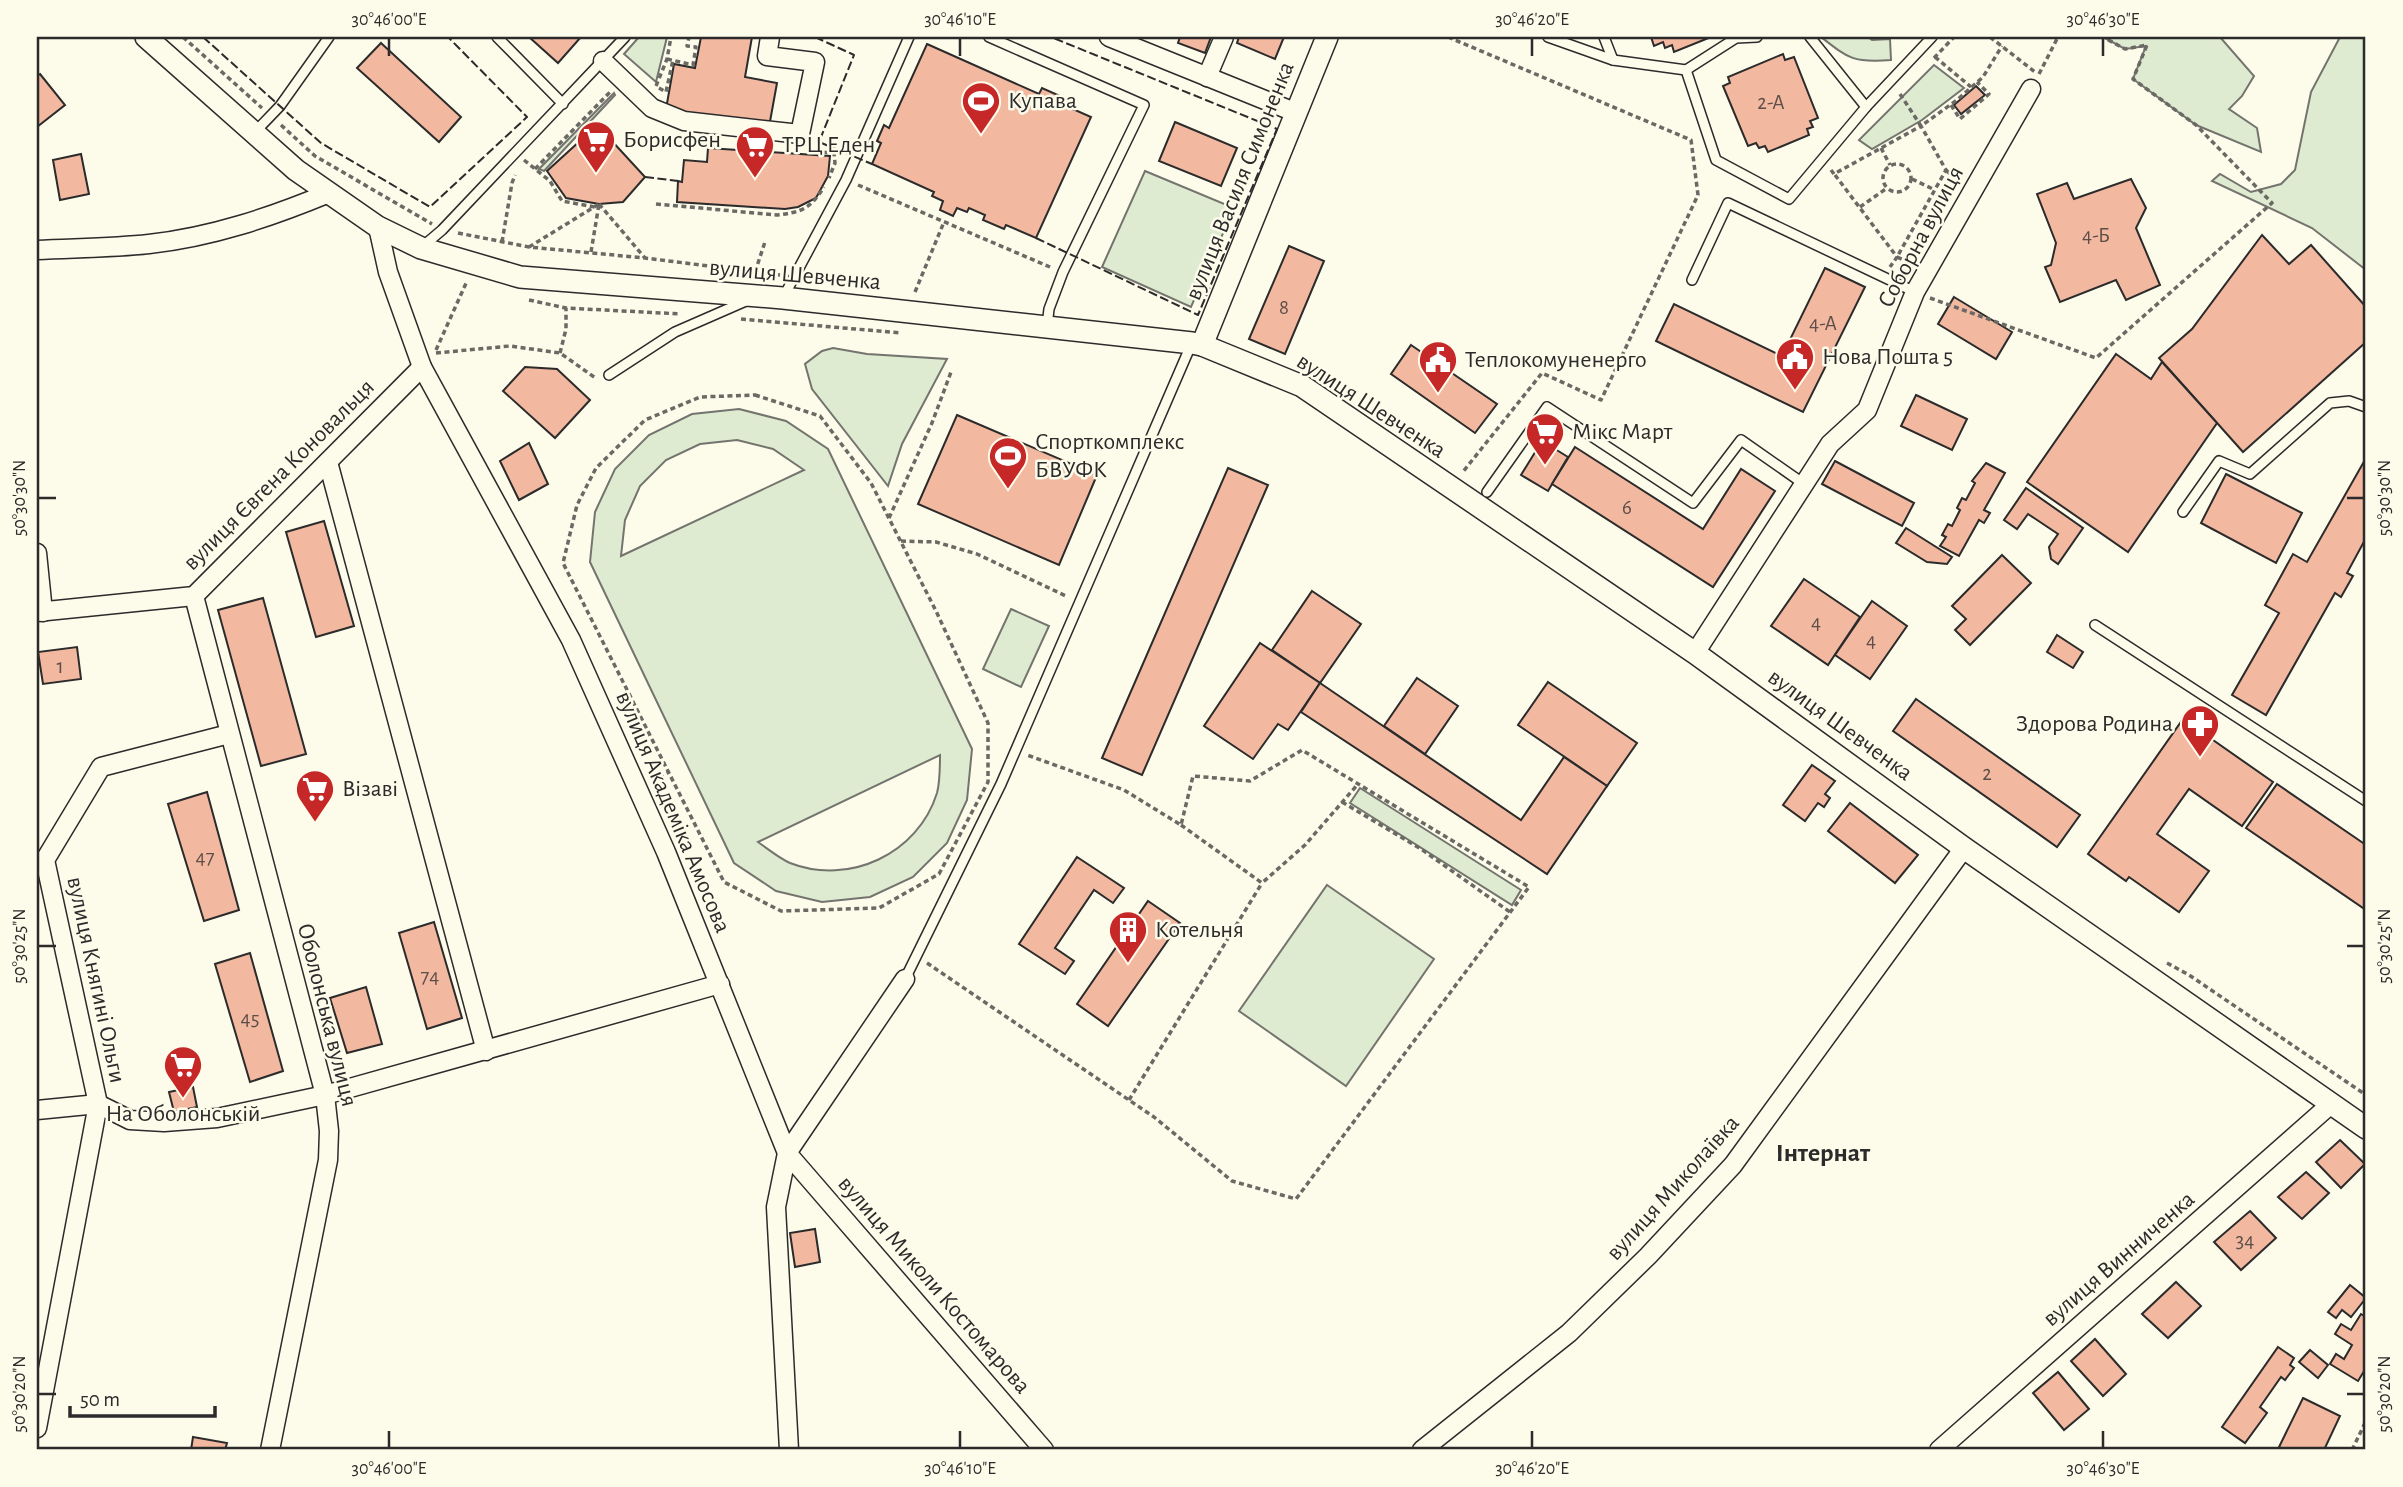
<svg xmlns="http://www.w3.org/2000/svg" width="2403" height="1487" viewBox="0 0 2403 1487" font-family="'Alegreya Sans',sans-serif">
	<style>
		.green { fill: #deebd1; stroke: #74746e; stroke-width: 2; fill-rule: evenodd }
		.building { fill: #f2b8a0; stroke: #2b2b2b; stroke-width: 2 }
		.lines { fill: none; stroke-linecap: round; stroke-linejoin: round }
		.service-casing { stroke: #2b2b2b; stroke-width: 12 }
		.minor-casing { stroke: #2b2b2b; stroke-width: 21 }
		.tertiary-casing { stroke: #2b2b2b; stroke-width: 24 }
		.path { stroke: #6a6964; stroke-width: 3.5; stroke-dasharray: 5 3.5; stroke-linecap: butt }
		.service { stroke: #fdfbea; stroke-width: 9 }
		.minor { stroke: #fdfbea; stroke-width: 18 }
		.tertiary { stroke: #fdfbea; stroke-width: 21 }
		.fence { stroke: #2b2b2b; stroke-width: 2; stroke-dasharray: 9 3.5; stroke-linecap: butt }
		.ticks { fill: none; stroke: #2b2b2b; stroke-width: 2.5 }
		.labels { text-anchor: middle; dominant-baseline: central; stroke-width: 5; stroke-linejoin: round; paint-order: stroke }
		.number-label { font-size: 21px; fill: #5d4e48 }
		.poi-label { font-size: 24px; fill: #2b2b2b; stroke: #fdfbea; text-anchor: start }
		.street-label { font-size: 24px; fill: #2b2b2b; stroke: #fdfbea }
		.neighbourhood-label { font-size: 26px; font-weight: bold; fill: #2b2b2b; stroke: #fdfbea }
		.neatline { fill: none; stroke: #2b2b2b; stroke-width: 2.5 }
		.ticks-label { font-size: 18px; text-anchor: middle; fill: #2b2b2b }
	</style>
	<rect width="100%" height="100%" fill="#fdfbea"/>
	<g class="green">
		<path d="M639,37H667L656,82L624,54Z"/>
		<path d="M1821,37H1868L1872,40L1890,39L1891,60C1854,63 1849,59 1821,37Z"/>
		<path d="M2103,37H2220L2254,76L2242,96L2229,109L2257,128L2261,152L2196,125L2133,79L2146,46L2125,49Z"/>
		<path d="M2340,37H2366V270L2312,228L2212,181L2220,174L2251,192L2281,184L2295,170L2311,92Z"/>
		<path d="M1934,65L1964,88L1922,120L1872,149L1859,140Z"/>
		<path d="M614,93L615,95L544,171L539,169Z"/>
		<path d="M1145,171L1234,208L1191,307L1102,267Z"/>
		<path d="M833,348L867,354L947,359L902,444L888,486L812,389L805,364L822,351Z"/>
		<path d="M739,409L786,421L828,449L972,749L967,800L947,843L913,877L870,897L822,902L776,891L734,863L590,562L595,512L615,469L649,435L692,414ZM737,440L773,449L804,470L621,556L625,520L640,486L666,460L700,444ZM940,755C940,766 940,782 937,793C918,854 849,886 790,863C779,858 768,849 758,842Z"/>
		<path d="M1011,609L1049,626L1021,687L983,669Z"/>
		<path d="M1360,788L1521,890L1512,905L1350,803Z"/>
		<path d="M1327,885L1434,959L1346,1086L1239,1011Z"/>
	</g>
	<g class="building">
		<path d="M529,37H581L558,63Z"/>
		<path d="M701,37H752L745,77L777,83L769,127L666,109L674,64L695,68Z"/>
		<path d="M1180,37H1211L1205,53L1178,43Z"/>
		<path d="M1239,37H1284L1275,59L1237,43Z"/>
		<path d="M1651,37H1711L1674,52L1672,45L1665,48L1663,42L1654,46Z"/>
		<path d="M381,43L461,117L439,142L357,68Z"/>
		<path d="M927,44L1039,94L1042,88L1060,96L1057,102L1091,117L1036,238L1006,225L1004,229L983,220L985,215L969,208L967,212L957,208L953,216L940,210L943,201L932,196L934,192L872,164L881,143L877,141L884,125L889,128Z"/>
		<path d="M1783,54L1785,60L1794,57L1818,118L1810,121L1813,127L1807,129L1809,135L1768,152L1765,146L1759,148L1756,143L1748,146L1723,86L1730,83L1728,77Z"/>
		<path d="M40,74L65,105L37,127V76Z"/>
		<path d="M1976,86L1985,95L1961,114L1954,105Z"/>
		<path d="M1175,122L1237,148L1221,186L1159,161Z"/>
		<path d="M581,140H611L645,177L623,202L599,204L566,198L547,171Z"/>
		<path d="M708,148L830,156L828,176L816,198L798,207L785,209L677,202L678,181L682,182L684,160L707,162Z"/>
		<path d="M81,154L89,194L60,200L53,160Z"/>
		<path d="M2131,179L2146,208L2136,228L2160,285L2126,300L2116,280L2060,302L2045,267L2051,265L2056,243L2037,194L2067,183L2074,199Z"/>
		<path d="M2262,235L2289,264L2311,245L2366,307V342L2243,452L2159,358L2192,329Z"/>
		<path d="M1289,246L1324,261L1285,354L1249,339Z"/>
		<path d="M1825,268L1865,287L1803,412L1656,341L1674,304L1782,356Z"/>
		<path d="M1954,297L2012,332L1996,359L1938,324Z"/>
		<path d="M1411,345L1497,404L1475,433L1391,374Z"/>
		<path d="M2116,354L2151,379L2162,362L2217,423L2128,552L2027,482Z"/>
		<path d="M525,367L557,369L590,400L555,438L503,391Z"/>
		<path d="M1916,395L1967,419L1952,450L1901,426Z"/>
		<path d="M957,415L1097,475L1059,565L918,504Z"/>
		<path d="M1542,441L1568,457L1548,491L1521,475Z"/>
		<path d="M529,443L548,484L519,500L500,461Z"/>
		<path d="M1575,447L1703,529L1741,469L1775,491L1713,587L1552,484Z"/>
		<path d="M2366,458V538L2347,573L2353,576L2341,597L2335,593L2266,715L2232,695L2279,613L2265,605L2293,554L2307,562Z"/>
		<path d="M1835,461L1914,503L1902,526L1822,484Z"/>
		<path d="M1986,463L2005,473L1984,510L1990,513L1984,523L1979,520L1959,556L1940,546L1946,537L1942,535L1948,524L1952,526L1960,510L1957,508L1962,498L1966,500L1975,483L1972,481Z"/>
		<path d="M1228,468L1268,485L1142,775L1102,758Z"/>
		<path d="M2226,474L2302,513L2276,563L2201,523Z"/>
		<path d="M2026,488L2083,528L2058,564L2051,559L2049,547L2058,534L2028,514L2017,529L2004,520Z"/>
		<path d="M324,521L354,626L316,637L286,532Z"/>
		<path d="M1906,528L1952,557L1947,564L1927,562L1896,543Z"/>
		<path d="M2002,555L2031,583L1970,645L1955,630L1966,619L1952,606Z"/>
		<path d="M1804,579L1860,617L1828,665L1771,626Z"/>
		<path d="M1312,591L1361,624L1320,683L1272,650Z"/>
		<path d="M263,598L306,754L261,766L218,610Z"/>
		<path d="M1872,601L1907,626L1870,679L1835,655Z"/>
		<path d="M2057,635L2083,652L2073,668L2047,652Z"/>
		<path d="M1260,643L1320,683L1288,730L1278,724L1253,759L1204,726Z"/>
		<path d="M77,647L81,679L43,684L38,652Z"/>
		<path d="M1417,678L1458,706L1425,754L1384,726Z"/>
		<path d="M1548,682L1637,743L1607,786L1518,725Z"/>
		<path d="M1320,683L1521,820L1564,757L1607,786L1547,874L1301,712Z"/>
		<path d="M1916,699L2080,815L2057,847L1893,731Z"/>
		<path d="M2183,719L2273,782L2242,826L2189,789L2157,834L2209,871L2179,912L2129,877L2126,881L2088,854Z"/>
		<path d="M1812,765L1835,781L1825,794L1830,798L1824,807L1818,803L1805,821L1783,805Z"/>
		<path d="M2277,784L2366,845V910L2246,828Z"/>
		<path d="M207,792L239,910L204,921L168,804Z"/>
		<path d="M1850,803L1918,855L1895,883L1828,831Z"/>
		<path d="M1077,857L1124,888L1113,903L1094,890L1055,948L1074,961L1065,974L1019,944Z"/>
		<path d="M1148,901L1180,923L1108,1026L1077,1004Z"/>
		<path d="M434,922L462,1018L427,1029L399,933Z"/>
		<path d="M250,953L283,1071L250,1082L215,964Z"/>
		<path d="M366,987L382,1044L347,1053L330,998Z"/>
		<path d="M193,1087L197,1107L174,1112L169,1092Z"/>
		<path d="M2340,1140L2365,1164L2341,1188L2316,1162Z"/>
		<path d="M2306,1172L2329,1193L2302,1219L2278,1197Z"/>
		<path d="M2250,1211L2276,1238L2241,1270L2214,1242Z"/>
		<path d="M815,1229L820,1262L795,1267L790,1233Z"/>
		<path d="M2176,1282L2201,1306L2168,1338L2142,1314Z"/>
		<path d="M2350,1285L2366,1298L2351,1317L2342,1310L2336,1318L2328,1312Z"/>
		<path d="M2361,1314L2366,1317V1368L2358,1381L2330,1364L2336,1354L2344,1359L2352,1345L2335,1334L2341,1324L2351,1330Z"/>
		<path d="M2095,1339L2126,1374L2103,1396L2071,1361Z"/>
		<path d="M2278,1347L2294,1358L2290,1365L2294,1368L2285,1380L2281,1377L2260,1407L2267,1413L2245,1443L2222,1427Z"/>
		<path d="M2310,1350L2328,1365L2318,1378L2299,1362Z"/>
		<path d="M2058,1372L2089,1409L2064,1430L2033,1393Z"/>
		<path d="M2303,1398L2340,1416L2324,1450H2285L2279,1447Z"/>
		<path d="M193,1437L227,1443L225,1450H191Z"/>
	</g>
	<g class="lines">
		<g class="service-casing">
			<g id="service">
				<path d="M497,37L563,104"/>
				<path d="M989,37L1144,105L1063,272L1049,309L1047,326"/>
				<path d="M1548,37L1613,60L1686,70L1716,160L1789,199L1866,107L1932,37"/>
				<path d="M1604,37L1613,60"/>
				<path d="M1810,37L1866,107"/>
				<path d="M1686,70L1736,38L1757,37"/>
				<path d="M255,132L280,106L329,37"/>
				<path d="M422,247L442,230L625,37"/>
				<path d="M1692,280L1728,203L1915,292"/>
				<path d="M784,296L846,180L909,37"/>
				<path d="M609,375L675,332L746,301"/>
				<path d="M1487,492L1547,407L1693,503L1741,440L1804,484"/>
				<path d="M2183,512L2219,461L2250,474L2330,403L2349,401L2366,407"/>
				<path d="M2095,625L2366,801"/>
				<path d="M905,979L1001,784L1191,345"/>
			</g>
		</g>
		<g class="minor-casing">
			<g id="minor">
				<path d="M1109,37L1297,113"/>
				<path d="M603,61L652,108L684,121L800,134L815,62L767,56L770,37"/>
				<path d="M1207,77L1224,37"/>
				<path d="M378,227L388,272L422,367L571,640L666,852L787,1153L776,1207L789,1450"/>
				<path d="M37,250C74,248 112,248 149,244C212,237 271,217 329,193"/>
				<path d="M328,462L486,1051"/>
				<path d="M37,553L43,612"/>
				<path d="M194,596L325,1095L329,1131L328,1160L270,1450"/>
				<path d="M37,612L194,596L422,367"/>
				<path d="M1695,653L1830,444L1867,410L1915,292L2031,89"/>
				<path d="M905,979L787,1153L1044,1450"/>
				<path d="M37,1110L98,1104L130,1120L164,1122L217,1118L325,1095L720,984"/>
				<path d="M37,1428L98,1104L45,860L101,767L229,734"/>
				<path d="M1422,1450L1569,1333L1648,1256L1733,1165L1964,848"/>
				<path d="M1939,1450L2331,1104"/>
			</g>
		</g>
		<g class="tertiary-casing">
			<g id="tertiary">
				<path d="M146,37L296,170L378,227L421,248L520,277L783,298L1192,343L1202,345L1302,386L1695,653L1964,848L2366,1128"/>
				<path d="M1202,345L1327,37"/>
			</g>
		</g>
		<g class="path">
			<path d="M183,37L262,108"/>
			<path d="M1448,37L1691,140L1698,195L1601,400L1542,373L1462,473"/>
			<path d="M1990,37L2035,72"/>
			<path d="M1935,57L1971,87"/>
			<path d="M1934,58L1954,37"/>
			<path d="M667,59L693,65L696,47L687,46L689,37"/>
			<path d="M2039,74L2058,37"/>
			<path d="M656,86L667,59L671,37"/>
			<path d="M659,88L666,92L673,60"/>
			<path d="M1900,94L1921,126L1957,100L1983,77L2002,46"/>
			<path d="M1951,105L1960,119L1989,94L1977,82"/>
			<path d="M281,125L315,156L432,224"/>
			<path d="M1881,148L1890,165"/>
			<path d="M807,151L834,153L835,163L829,178"/>
			<path d="M524,160L550,181L562,201L595,207"/>
			<circle cx="1897" cy="178" r="14"/>
			<path d="M535,169L610,92"/>
			<path d="M1831,170L1834,174L1921,126L1946,170L1897,257L1912,264"/>
			<path d="M1946,170L1957,181"/>
			<path d="M1835,175L1897,257L1890,267"/>
			<path d="M1912,179L1935,190"/>
			<path d="M858,185L1050,267"/>
			<path d="M599,204L645,258"/>
			<path d="M656,204L777,215C802,212 810,209 824,187"/>
			<path d="M1860,207L1887,188"/>
			<path d="M458,233L529,247L645,258L780,275"/>
			<path d="M502,242L512,183L515,175"/>
			<path d="M529,247L599,204"/>
			<path d="M591,252L599,204"/>
			<path d="M755,272L765,242"/>
			<path d="M915,292L944,222"/>
			<path d="M1930,298L2096,358L2272,203L2196,125L2133,79L2147,45L2125,49L2103,37"/>
			<path d="M529,300L566,308L681,314"/>
			<path d="M741,319L901,333"/>
			<path d="M436,350L467,281"/>
			<path d="M436,353L510,346L560,353L597,379"/>
			<path d="M560,353L566,329V308"/>
			<path d="M755,395L820,416L871,483L936,611L988,723V782L939,874L879,908L781,911L724,882L563,563L577,505L596,468L645,420L700,397Z"/>
			<path d="M889,518L932,423L951,372"/>
			<path d="M901,541L936,542L977,554L1068,597"/>
			<path d="M651,780L669,772"/>
			<path d="M1342,802L1421,849L1510,912"/>
			<path d="M1181,825L1262,883L1305,845L1358,784"/>
			<path d="M927,963L1154,1117L1232,1181L1296,1199L1529,887L1302,750L1250,781L1193,776L1181,825L1124,790L1027,755"/>
			<path d="M2167,963L2189,975L2366,1095"/>
			<path d="M1129,1100L1262,883"/>
			<path d="M2352,1450L2366,1421"/>
		</g>
		<use href="#service" class="service"/>
		<use href="#minor" class="minor"/>
		<use href="#tertiary" class="tertiary"/>
		<g class="fence">
			<path d="M203,37L321,143L430,207L527,117L448,37"/>
			<path d="M815,37L854,55L819,142L872,164"/>
			<path d="M645,177L678,181"/>
			<path d="M1036,238L1198,315L1277,129L1051,37"/>
		</g>
	</g>
	<path class="ticks" d="M389,38V56M960,38V56M1532,38V56M2103,38V56M38,498H56M2347,498H2364M38,946H56M2347,946H2364M38,1394H56M2347,1394H2364M389,1431V1448M960,1431V1448M1532,1431V1448M2103,1431V1448"/>
	<defs>
		<g id="stadium-pin" transform="scale(2.0125)"><path d="M0 17L-7.5 6A9.5 9.5 0 1 1 7.5 6Z" fill="#c62828" stroke="#fdfbea"/><path d="M0-5a6.5 5 0 1 0 0 10a6.5 5 0 1 0 0-10ZM-3.5-1.8h7v3.6h-7Z" fill="#fff"/></g>
		<g id="supermarket-pin" transform="scale(2.0125)"><path d="M0 17L-7.5 6A9.5 9.5 0 1 1 7.5 6Z" fill="#c62828" stroke="#fdfbea"/><path d="M-6-5.5h2.5l.6 2H6L4.5 2H-2.5L-4.4-4H-6ZM-1.5 3.2a1.3 1.3 0 1 0 .1 0ZM3 3.2a1.3 1.3 0 1 0 .1 0Z" fill="#fff"/></g>
		<g id="civic-pin" transform="scale(2.0125)"><path d="M0 17L-7.5 6A9.5 9.5 0 1 1 7.5 6Z" fill="#c62828" stroke="#fdfbea"/><path d="M-.6-6.5H3V-4.5H.6V-3L4-1V1h2V6H-6V1h2V-1L-.6-3ZM-1.2 2.5V6h2.4V2.5Z" fill="#fff"/></g>
		<g id="pharmacy-pin" transform="scale(2.0125)"><path d="M0 17L-7.5 6A9.5 9.5 0 1 1 7.5 6Z" fill="#c62828" stroke="#fdfbea"/><path d="M-2-6h4v4h4v4h-4v4h-4v-4h-4v-4h4Z" fill="#fff"/></g>
		<g id="building-pin" transform="scale(2.0125)"><path d="M0 17L-7.5 6A9.5 9.5 0 1 1 7.5 6Z" fill="#c62828" stroke="#fdfbea"/><path d="M-4-6H4V6H1V3H-1V6H-4ZM-2.5-4.3h1.7v1.8h-1.7ZM.8-4.3h1.7v1.8H.8ZM-2.5-1h1.7V.8h-1.7ZM.8-1h1.7V.8H.8Z" fill="#fff"/></g>
	</defs>
	<g fill-rule="evenodd">
		<use href="#stadium-pin" x="981" y="101"/>
		<use href="#supermarket-pin" x="596" y="140"/>
		<use href="#supermarket-pin" x="755" y="145"/>
		<use href="#civic-pin" x="1795" y="357"/>
		<use href="#civic-pin" x="1438" y="360"/>
		<use href="#supermarket-pin" x="1545" y="432"/>
		<use href="#stadium-pin" x="1008" y="456"/>
		<use href="#pharmacy-pin" x="2200" y="724"/>
		<use href="#supermarket-pin" x="315" y="789"/>
		<use href="#building-pin" x="1128" y="930"/>
		<use href="#supermarket-pin" x="183" y="1065"/>
	</g>
	<g class="labels">
		<g class="number-label">
			<text x="1771" y="102">2-А</text>
			<text x="2096" y="235">4-Б</text>
			<text x="1284" y="307">8</text>
			<text x="1823" y="323">4-А</text>
			<text x="1627" y="507">6</text>
			<text x="1816" y="622">4</text>
			<text x="1871" y="640">4</text>
			<text x="60" y="666">1</text>
			<text x="1987" y="773">2</text>
			<text x="205" y="857">47</text>
			<text x="430" y="976">74</text>
			<text x="250" y="1018">45</text>
			<text x="2245" y="1240">34</text>
		</g>
		<g class="poi-label">
			<text x="1008" y="101">Купава</text>
			<text x="623" y="140">Борисфен</text>
			<text x="782" y="145">ТРЦ Еден</text>
			<text x="1822" y="357">Нова Пошта 5</text>
			<text x="1465" y="360">Теплокомуненерго</text>
			<text x="1572" y="432">Мікс Март</text>
			<text x="1035" y="442">Спорткомплекс<tspan x="1035" dy="28">БВУФК</tspan></text>
			<text x="2173" y="724" text-anchor="end">Здорова Родина</text>
			<text x="342" y="789">Візаві</text>
			<text x="1155" y="930">Котельня</text>
			<text x="183" y="1114" text-anchor="middle">На Оболонській</text>
		</g>
		<g class="street-label">
			<text transform="translate(1240 181) rotate(-68)">вулиця Василя Симоненка</text>
			<text transform="translate(1921 237) rotate(-62)">Соборна вулиця</text>
			<text transform="translate(795 275) rotate(5)">вулиця Шевченка</text>
			<text transform="translate(1371 406) rotate(33)">вулиця Шевченка</text>
			<text transform="translate(279 475) rotate(-45)">вулиця Євгена Коновальця</text>
			<text transform="translate(1840 725) rotate(36)">вулиця Шевченка</text>
			<text transform="translate(673 812) rotate(67)">вулиця Академіка Амосова</text>
			<text transform="translate(96 980) rotate(78)">вулиця Княгині Ольги</text>
			<text transform="translate(327 1015) rotate(76)">Оболонська вулиця</text>
			<text transform="translate(1673 1188) rotate(-48)">вулиця Миколаївка</text>
			<text transform="translate(2119 1259) rotate(-41)">вулиця Винниченка</text>
			<text transform="translate(934 1285) rotate(49)">вулиця Миколи Костомарова</text>
		</g>
		<g class="neighbourhood-label">
			<text x="1823" y="1153">Інтернат</text>
		</g>
	</g>
	<rect width="2403" height="1487" fill="none" stroke="#fdfbea" stroke-width="77"/>
	<path d="M70 1406v10h145v-10" fill="none" stroke="#2b2b2b" stroke-width="3.5"/>
	<text x="80" y="1406" font-size="21" fill="#2b2b2b" stroke="#fdfbea" stroke-width="5" paint-order="stroke">50 m</text>
	<rect x="38" y="38" width="2326" height="1410" class="neatline"/>
	<g class="ticks-label">
		<text x="389" y="25">30°46'00"E</text>
		<text x="960" y="25">30°46'10"E</text>
		<text x="1532" y="25">30°46'20"E</text>
		<text x="2103" y="25">30°46'30"E</text>
		<text transform="translate(19 498) rotate(-90)" y="6">50°30'30"N</text>
		<text transform="translate(2384 498) rotate(-90)" y="6">50°30'30"N</text>
		<text transform="translate(19 946) rotate(-90)" y="6">50°30'25"N</text>
		<text transform="translate(2384 946) rotate(-90)" y="6">50°30'25"N</text>
		<text transform="translate(19 1394) rotate(-90)" y="6">50°30'20"N</text>
		<text transform="translate(2384 1394) rotate(-90)" y="6">50°30'20"N</text>
		<text x="389" y="1474">30°46'00"E</text>
		<text x="960" y="1474">30°46'10"E</text>
		<text x="1532" y="1474">30°46'20"E</text>
		<text x="2103" y="1474">30°46'30"E</text>
	</g>
</svg>
